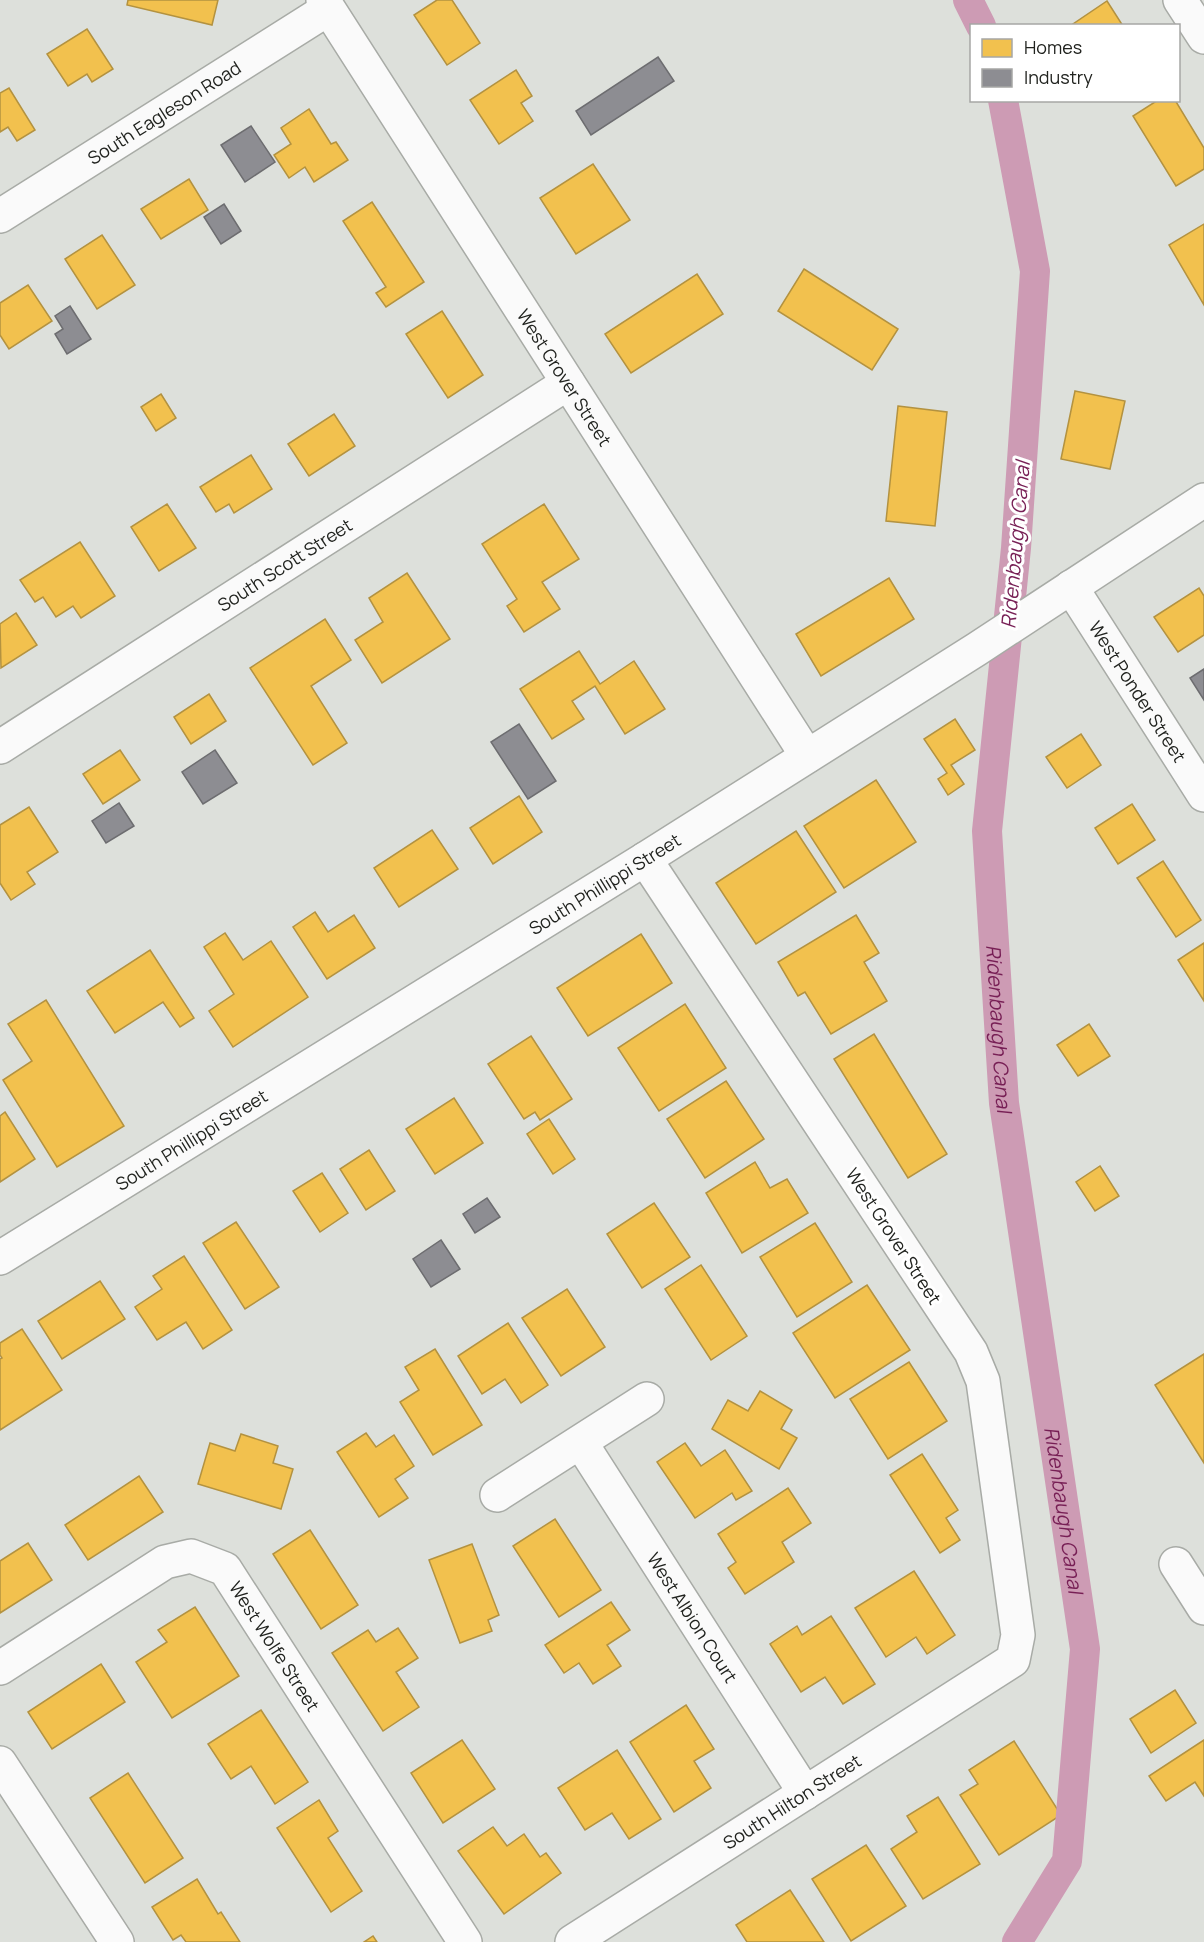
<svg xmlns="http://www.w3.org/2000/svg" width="1204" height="1942" viewBox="0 0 1204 1942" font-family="Manrope,sans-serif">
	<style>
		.homes { fill: #f2c14e; stroke: #b39240; stroke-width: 1.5 }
		.industry { fill: #8d8d92; stroke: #6d6d70; stroke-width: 1.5 }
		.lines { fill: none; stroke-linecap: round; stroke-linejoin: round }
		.canal { stroke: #cd9bb4; stroke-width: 30 }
		.minor-casing { stroke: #a8aba6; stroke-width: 36 }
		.minor { stroke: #fafafa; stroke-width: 33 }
		.labels { text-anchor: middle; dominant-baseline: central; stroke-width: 6; stroke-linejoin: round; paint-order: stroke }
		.street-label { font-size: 18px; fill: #21231f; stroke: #fff }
		.water-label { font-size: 20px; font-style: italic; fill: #771f55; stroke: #fff }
	</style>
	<rect width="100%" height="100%" fill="#dde0db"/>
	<g class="homes">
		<path d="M128,0H218L212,25L127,5Z"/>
		<path d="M437,0H452L480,43L447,65L414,15Z"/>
		<path d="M1107,1L1123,26H1070Z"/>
		<path d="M87,29L113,69L92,82L87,74L68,86L47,54Z"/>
		<path d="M516,70L532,96L521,103L533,121L499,144L470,100Z"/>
		<path d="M9,88L35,130L17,141L8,127L0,132V93Z"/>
		<path d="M1158,100H1175L1204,148V169L1176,186L1133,116Z"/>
		<path d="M309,109L331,144L336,142L348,160L314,182L305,167L289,178L274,155L291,144L281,128Z"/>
		<path d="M593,164L630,220L576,254L540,198Z"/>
		<path d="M189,179L208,210L161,239L141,209Z"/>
		<path d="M372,202L424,282L386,307L376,293L386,287L343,221Z"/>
		<path d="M1204,224V305L1169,245Z"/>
		<path d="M102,235L135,285L97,309L65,259Z"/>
		<path d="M804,269L898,329L872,370L778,311Z"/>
		<path d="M697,274L723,314L631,373L605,334Z"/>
		<path d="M28,285L52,321L9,349L0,335V303Z"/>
		<path d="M442,311L483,375L448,398L406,334Z"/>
		<path d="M1075,391L1125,401L1110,469L1061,459Z"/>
		<path d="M161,394L176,418L156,431L141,407Z"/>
		<path d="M898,406L947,412L935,526L886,521Z"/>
		<path d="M334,414L355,446L309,476L288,444Z"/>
		<path d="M251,455L272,489L234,513L229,504L216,512L200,487Z"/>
		<path d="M167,504L196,548L159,571L131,527Z"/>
		<path d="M544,504L579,559L542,582L560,609L524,632L507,606L517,599L482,544Z"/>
		<path d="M80,542L115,596L81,618L73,606L56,617L43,597L35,602L20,580Z"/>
		<path d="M407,573L450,639L382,683L355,640L383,622L369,598Z"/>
		<path d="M889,578L914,619L821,676L796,634Z"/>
		<path d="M1199,588L1204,596V635L1178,652L1154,617Z"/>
		<path d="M16,613L37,645L1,668L0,624Z"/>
		<path d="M325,619L351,660L311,686L347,743L313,765L250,668Z"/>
		<path d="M579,651L600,684L634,661L665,709L625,734L595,686L572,701L584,719L552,739L520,689Z"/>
		<path d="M209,694L226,721L191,744L174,717Z"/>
		<path d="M955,719L975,750L951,765L964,784L948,795L938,779L947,773L924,739Z"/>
		<path d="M1081,734L1101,765L1067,788L1046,757Z"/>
		<path d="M120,750L140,780L103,804L83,774Z"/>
		<path d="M876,780L916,842L844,888L804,826Z"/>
		<path d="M519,796L542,832L493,864L470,828Z"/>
		<path d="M1132,804L1155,840L1118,864L1095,828Z"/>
		<path d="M29,807L58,852L27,872L35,884L11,900L0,883V825Z"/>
		<path d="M432,830L458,869L399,907L374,868Z"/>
		<path d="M796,831L836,892L756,944L716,883Z"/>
		<path d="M1163,861L1201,920L1176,937L1137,878Z"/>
		<path d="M315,912L328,932L354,915L375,948L327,979L293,927Z"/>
		<path d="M856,915L879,953L864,962L887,1001L831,1034L805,992L798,996L778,962Z"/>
		<path d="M225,933L243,960L271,941L308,997L233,1047L209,1011L234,994L204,947Z"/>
		<path d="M641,934L672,983L588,1036L557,988Z"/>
		<path d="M1204,943V1001L1178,960Z"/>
		<path d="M150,950L194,1018L180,1027L163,1002L115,1033L87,991Z"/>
		<path d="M46,1000L124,1126L57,1167L3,1080L32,1061L8,1024Z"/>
		<path d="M685,1004L726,1068L659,1111L618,1048Z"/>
		<path d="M1089,1024L1110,1056L1078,1076L1057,1045Z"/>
		<path d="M874,1034L947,1154L908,1178L834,1059Z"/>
		<path d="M531,1036L572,1099L540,1120L535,1112L524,1119L488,1064Z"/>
		<path d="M726,1081L764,1139L705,1178L667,1119Z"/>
		<path d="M454,1098L483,1143L435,1174L406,1129Z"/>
		<path d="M5,1112L35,1159L0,1182V1116Z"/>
		<path d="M549,1119L575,1159L553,1174L527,1134Z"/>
		<path d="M369,1150L395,1191L366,1210L340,1169Z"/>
		<path d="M755,1162L770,1188L787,1179L808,1213L742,1253L706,1193Z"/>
		<path d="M1100,1166L1119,1196L1095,1211L1076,1182Z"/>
		<path d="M322,1173L348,1213L320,1232L293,1191Z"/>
		<path d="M654,1203L690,1257L642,1288L607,1234Z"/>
		<path d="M236,1222L279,1287L245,1309L203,1243Z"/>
		<path d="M815,1223L852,1282L797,1317L760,1257Z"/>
		<path d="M184,1256L232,1330L203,1349L186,1322L157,1340L135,1307L162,1289L153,1276Z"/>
		<path d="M701,1265L747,1336L711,1360L665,1289Z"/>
		<path d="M100,1281L125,1319L62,1359L38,1321Z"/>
		<path d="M867,1285L910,1350L835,1398L793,1333Z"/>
		<path d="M567,1289L605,1347L561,1376L522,1318Z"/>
		<path d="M508,1323L548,1385L521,1403L505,1379L482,1394L458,1356Z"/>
		<path d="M22,1329L62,1390L0,1430V1359L2,1358L0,1355V1343Z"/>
		<path d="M435,1349L482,1425L433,1455L400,1402L419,1390L405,1367Z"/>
		<path d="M1204,1354V1463L1155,1385Z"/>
		<path d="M909,1362L947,1421L888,1459L850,1399Z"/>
		<path d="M760,1391L792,1410L781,1429L797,1438L779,1469L712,1429L728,1400L748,1411Z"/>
		<path d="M366,1433L376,1447L394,1435L414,1466L395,1479L408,1498L379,1517L337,1452Z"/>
		<path d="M241,1434L278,1446L273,1463L293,1469L281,1509L198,1484L210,1443L235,1451Z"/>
		<path d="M685,1443L701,1466L725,1450L752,1491L736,1500L732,1493L695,1518L657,1462Z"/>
		<path d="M922,1454L958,1510L946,1518L960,1540L940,1553L890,1475Z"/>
		<path d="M139,1476L163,1512L88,1560L65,1525Z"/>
		<path d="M788,1488L811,1523L782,1542L794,1562L745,1594L728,1568L736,1562L718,1534Z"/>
		<path d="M555,1519L601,1590L559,1617L513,1546Z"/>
		<path d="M310,1530L358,1605L321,1629L273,1554Z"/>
		<path d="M28,1543L52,1580L0,1613V1561Z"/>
		<path d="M472,1544L499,1615L488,1620L492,1631L460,1643L429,1560Z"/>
		<path d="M914,1571L955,1635L927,1654L916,1637L886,1657L855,1608Z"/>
		<path d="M611,1602L630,1630L607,1645L621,1666L593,1684L579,1663L564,1673L545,1645Z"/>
		<path d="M195,1607L239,1676L172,1718L136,1662L167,1642L158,1630Z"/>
		<path d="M831,1616L875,1684L843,1704L825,1677L801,1692L770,1644L797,1626L802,1635Z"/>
		<path d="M398,1628L418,1658L396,1672L419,1707L383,1731L332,1653L368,1630L376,1642Z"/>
		<path d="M101,1664L125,1702L52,1749L28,1712Z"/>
		<path d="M1175,1690L1196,1723L1151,1753L1130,1719Z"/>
		<path d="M686,1705L714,1749L694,1761L711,1788L674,1812L630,1742Z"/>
		<path d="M261,1710L308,1782L275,1804L251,1766L231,1779L208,1744Z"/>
		<path d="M462,1740L495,1789L443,1823L411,1773Z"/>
		<path d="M1204,1740V1796L1195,1782L1166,1801L1149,1776Z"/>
		<path d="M1014,1741L1061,1815L999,1855L960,1795L978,1784L969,1770Z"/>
		<path d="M617,1750L661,1819L629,1839L612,1813L585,1830L558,1788Z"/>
		<path d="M128,1773L183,1858L145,1883L90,1798Z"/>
		<path d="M938,1797L980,1864L923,1899L891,1849L917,1832L907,1816Z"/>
		<path d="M319,1800L338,1831L328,1838L362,1891L331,1912L277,1828Z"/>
		<path d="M493,1827L507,1846L524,1834L540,1857L546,1853L561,1873L504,1914L458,1851Z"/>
		<path d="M866,1845L906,1906L851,1941L812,1879Z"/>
		<path d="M197,1879L218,1914L221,1912L240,1942H186L181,1935L173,1940L152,1907Z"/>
		<path d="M790,1890L824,1942H747L736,1925Z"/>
		<path d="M373,1936L377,1942H364Z"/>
	</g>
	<g class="industry">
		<path d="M658,57L674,81L591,135L576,111Z"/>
		<path d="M251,126L275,162L245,182L221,145Z"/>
		<path d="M224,204L241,231L221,244L204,217Z"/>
		<path d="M70,306L91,339L67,354L55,334L63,329L55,316Z"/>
		<path d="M1204,669V700L1190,678Z"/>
		<path d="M519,724L556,781L528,799L491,742Z"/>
		<path d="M215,750L237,783L203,804L182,772Z"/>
		<path d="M119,803L134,826L106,843L92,821Z"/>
		<path d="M487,1198L500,1217L475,1233L463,1214Z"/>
		<path d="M441,1240L460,1269L431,1287L413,1259Z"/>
	</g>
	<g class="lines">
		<g class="canal">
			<path d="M968,0L981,26"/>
			<path id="s1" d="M1003,100L1035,271L1016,548L987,831L1004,1103L1085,1649L1067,1861L1017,1942"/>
		</g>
		<g class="minor-casing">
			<g id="minor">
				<path id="s2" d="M323,0L807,756"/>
				<path d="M1180,0L1204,37"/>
				<path id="s3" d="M0,216L328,9"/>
				<path id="s4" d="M1071,587L1204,795"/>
				<path id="s5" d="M0,747L568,383"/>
				<path id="s6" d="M0,1258L645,859L977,649L1204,500"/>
				<path id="s7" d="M581,1443L805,1793"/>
				<path d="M497,1495L647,1399"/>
				<path d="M1176,1564L1204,1608"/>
				<path id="s8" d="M0,1668L165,1562L191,1556L225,1569L465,1942"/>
				<path d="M0,1763L117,1942"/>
				<path id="s9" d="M572,1942L1013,1660L1018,1635L983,1381L971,1352L645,859"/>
			</g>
		</g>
		<use href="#minor" class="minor"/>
	</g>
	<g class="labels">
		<g class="street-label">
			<text stroke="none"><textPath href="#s3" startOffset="194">South Eagleson Road</textPath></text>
			<text stroke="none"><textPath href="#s2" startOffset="448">West Grover Street</textPath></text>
			<text stroke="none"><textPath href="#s5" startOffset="338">South Scott Street</textPath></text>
			<text stroke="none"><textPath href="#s4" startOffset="124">West Ponder Street</textPath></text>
			<text stroke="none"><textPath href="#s6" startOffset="711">South Phillippi Street</textPath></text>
			<text stroke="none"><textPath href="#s6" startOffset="225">South Phillippi Street</textPath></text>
			<text transform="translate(894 1236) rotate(57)">West Grover Street</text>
			<text stroke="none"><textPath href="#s7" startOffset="207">West Albion Court</textPath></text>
			<text stroke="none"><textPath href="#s8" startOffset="351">West Wolfe Street</textPath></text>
			<text stroke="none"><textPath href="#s9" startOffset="261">South Hilton Street</textPath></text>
		</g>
		<g class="water-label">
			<text transform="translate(1015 545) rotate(-85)">Ridenbaugh Canal</text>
			<text stroke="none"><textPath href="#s1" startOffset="934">Ridenbaugh Canal</textPath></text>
			<text stroke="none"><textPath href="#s1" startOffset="1420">Ridenbaugh Canal</textPath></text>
		</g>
	</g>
	<rect x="970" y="24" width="210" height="78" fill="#ffffff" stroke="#a6a7a5" stroke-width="1.5"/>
	<rect x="982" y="39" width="30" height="18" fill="#f2c14e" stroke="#a6a7a5" stroke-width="1.5"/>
	<text x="1024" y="54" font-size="18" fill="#21231f">Homes</text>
	<rect x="982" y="69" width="30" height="18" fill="#8d8d92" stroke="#a6a7a5" stroke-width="1.5"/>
	<text x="1024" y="84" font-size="18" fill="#21231f">Industry</text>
</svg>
